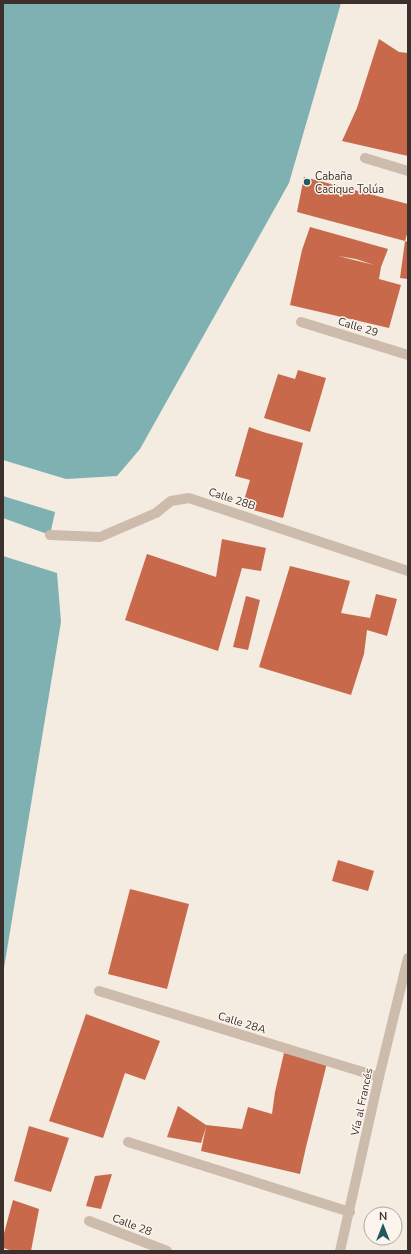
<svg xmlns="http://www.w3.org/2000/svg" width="411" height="1254" viewBox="0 0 411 1254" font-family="'Nunito Sans',sans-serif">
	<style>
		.water { fill: #7fb0b2 }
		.building { fill: #c8694b; fill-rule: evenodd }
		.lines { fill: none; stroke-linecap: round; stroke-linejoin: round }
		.minor { stroke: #cdbbac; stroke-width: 10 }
		.poi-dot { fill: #1f5a5e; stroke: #fbf5ee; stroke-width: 1.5 }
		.labels { text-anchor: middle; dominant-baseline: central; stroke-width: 3; stroke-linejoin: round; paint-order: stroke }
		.poi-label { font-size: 11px; fill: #3b302b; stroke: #fbf5ee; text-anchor: start }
		.street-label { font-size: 11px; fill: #3b302b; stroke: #fbf5ee }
	</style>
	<rect width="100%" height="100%" fill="#f4ebe1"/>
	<g class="water">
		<path d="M3,3H341L289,183L140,449L117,476L66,479L3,460Z"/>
		<path d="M3,496L55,512L50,535L3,518Z"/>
		<path d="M3,556L57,573L61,622L3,974Z"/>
	</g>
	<g class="building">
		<path d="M379,39L399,52L408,53V156L342,141L357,108Z"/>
		<path d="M304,177L408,204V231L405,241L297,212Z"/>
		<path d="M310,227L388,249L381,267L379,279L401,285L389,328L290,305L302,250ZM338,256L356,259L374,265Z"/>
		<path d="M405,241L408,242V279L400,278Z"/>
		<path d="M298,370L326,378L310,432L264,418L278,374L295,379Z"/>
		<path d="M249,427L263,432L303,443L283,518L242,507L250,480L235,476Z"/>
		<path d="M222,539L266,548L261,571L242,568L218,651L125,620L147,554L216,577Z"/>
		<path d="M290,566L350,581L341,613L370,618L376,594L397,599L387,636L367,630L364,654L351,695L259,667Z"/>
		<path d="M246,596L260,600L248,650L233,647Z"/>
		<path d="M338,860L374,871L368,891L332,881Z"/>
		<path d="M130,889L189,904L167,989L108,974Z"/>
		<path d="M86,1014L160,1041L145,1080L125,1073L103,1138L49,1121Z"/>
		<path d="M284,1053L327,1063L306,1147L300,1174L201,1151L206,1127L201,1143L167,1137L178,1106L206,1125L242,1129L248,1107L272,1114L275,1092Z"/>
		<path d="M29,1126L69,1138L51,1192L14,1181Z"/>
		<path d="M112,1174L101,1209L86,1206L95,1176Z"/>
		<path d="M13,1200L39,1209L31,1251H13L3,1248V1237Z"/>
	</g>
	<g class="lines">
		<g class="minor">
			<path d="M365,158L408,171"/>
			<path d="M301,322L408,355"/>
			<path d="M50,535L100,537L156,513L171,501L189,498L408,571"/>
			<path d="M99,991L379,1077"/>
			<path d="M128,1142L350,1212"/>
			<path d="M89,1221L167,1251"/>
			<path d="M340,1251L379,1077L408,958"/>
		</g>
	</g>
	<circle class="poi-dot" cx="307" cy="182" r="4"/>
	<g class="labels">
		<g class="poi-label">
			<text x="315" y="176">Cabaña<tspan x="315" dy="13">Cacique Tolúa</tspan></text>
		</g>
		<g class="street-label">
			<text transform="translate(358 327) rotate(17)">Calle 29</text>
			<text transform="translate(232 499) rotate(18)">Calle 28B</text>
			<text transform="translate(242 1023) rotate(17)">Calle 28A</text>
			<text transform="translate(362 1102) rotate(-78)">Vía al Francés</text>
			<text transform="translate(132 1225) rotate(21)">Calle 28</text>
		</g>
	</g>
	<rect width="411" height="1254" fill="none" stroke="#3b302b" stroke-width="8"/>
	<g transform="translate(383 1226)"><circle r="19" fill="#fbf5ee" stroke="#aea6a0"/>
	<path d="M0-3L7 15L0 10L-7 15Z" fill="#1f5a5e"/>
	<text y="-6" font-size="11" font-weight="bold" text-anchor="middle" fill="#3b302b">N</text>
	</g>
</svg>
